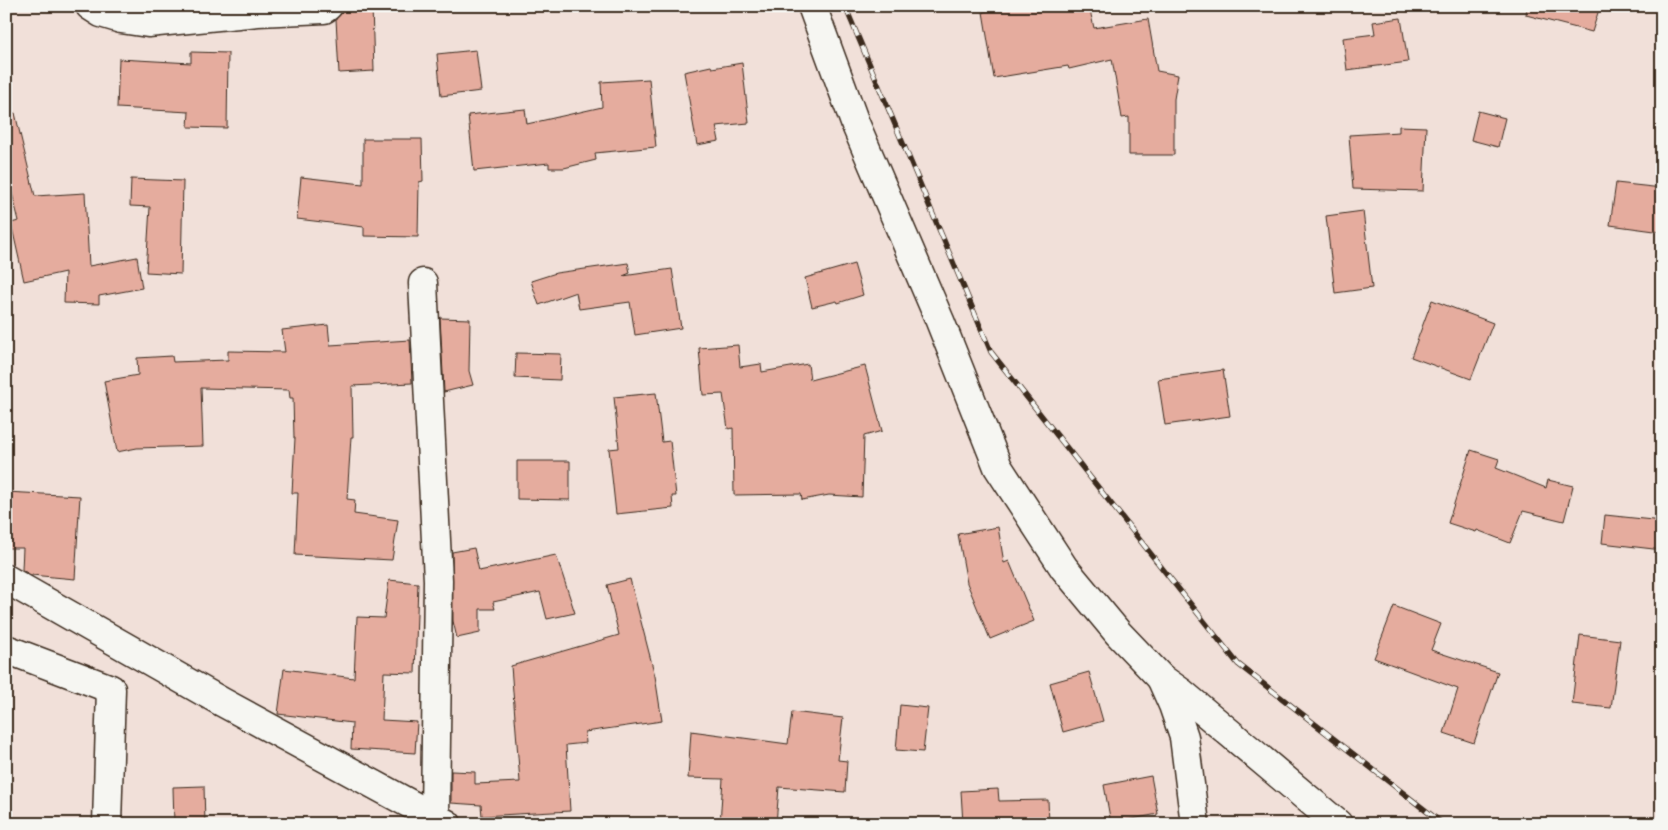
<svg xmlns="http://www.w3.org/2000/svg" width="1668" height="830" viewBox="0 0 1668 830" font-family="Caveat,sans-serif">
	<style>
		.building { fill: #e5ac9e; stroke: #3b2a1e }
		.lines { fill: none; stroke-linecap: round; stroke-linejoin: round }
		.street-casing { stroke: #3b2a1e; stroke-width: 31 }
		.street { stroke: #f6f6f2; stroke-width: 28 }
		.rail-casing { stroke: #3b2a1e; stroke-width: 5.5 }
		.rail { stroke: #f6f6f2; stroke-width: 4; stroke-dasharray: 11; stroke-linecap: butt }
	</style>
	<rect width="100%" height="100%" fill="#f1e0d9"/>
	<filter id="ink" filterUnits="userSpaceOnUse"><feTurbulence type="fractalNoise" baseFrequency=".02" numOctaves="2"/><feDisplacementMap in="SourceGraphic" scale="10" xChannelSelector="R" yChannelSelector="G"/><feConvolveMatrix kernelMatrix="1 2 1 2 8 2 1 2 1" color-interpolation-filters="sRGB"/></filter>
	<g filter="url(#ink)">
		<g class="building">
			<path d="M343,6H372L374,71L339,73L336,19L342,13Z"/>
			<path d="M1015,6H1089L1094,28L1148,19L1157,71L1178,75L1174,99V155H1129V117L1122,118L1112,59L1069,69L1068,66L994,78L983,12Z"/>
			<path d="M1527,6H1600L1592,32L1526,15Z"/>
			<path d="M1401,18L1408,62L1347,70L1343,38L1375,34L1373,22Z"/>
			<path d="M476,50L481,91L441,96L437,54Z"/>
			<path d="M191,52L228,53L227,128L188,127L189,112L117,108L119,59L191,63Z"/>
			<path d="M742,63L749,123L716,126L719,141L697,145L684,72L711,66L712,68Z"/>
			<path d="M649,79L656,147L595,153L596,160L564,168H549V163L474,171L468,115L525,109L527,124L602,107L601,82Z"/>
			<path d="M1478,111L1505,118L1498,147L1471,140Z"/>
			<path d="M15,113L35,196L85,193L89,266L137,257L142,288L99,296V304L64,303L65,272L24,281L11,223L19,221L6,169V114Z"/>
			<path d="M1399,126L1426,127L1423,191L1353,189L1349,135L1399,132Z"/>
			<path d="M363,139H422L423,181L419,182L418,237L364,236V227L297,219L301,177L363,184Z"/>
			<path d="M131,179L183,181L181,274L146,272L150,207L130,206Z"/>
			<path d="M1616,183L1662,188V232L1610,225Z"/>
			<path d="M1363,211L1372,288L1335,293L1326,216Z"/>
			<path d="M628,263L630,273L623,276L672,269L681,328L635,335L630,302L579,309L576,292L539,305L531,281L556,273Z"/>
			<path d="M854,264L863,295L838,303L837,301L812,307L805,278Z"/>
			<path d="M1432,300L1493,323L1471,379L1411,357Z"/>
			<path d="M440,318L470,319L469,371L473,385L444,392Z"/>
			<path d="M328,325L330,345L410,340L412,383L352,386L353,437H351L347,499L355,500L354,514L398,520L392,560L295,555L298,493H292L295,438H294L293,398H290L289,390L201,388L203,446L137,448L117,452L104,381L138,375L137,358L172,356L173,362L228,360V351L285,352L282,330Z"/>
			<path d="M738,345L740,367L761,364L762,372L808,364L810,380L865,366L882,431L864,436L862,497L829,495L802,500L801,494L734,495L733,428L728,429L723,394L703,395L699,348Z"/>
			<path d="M516,353L561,354L560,380L515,378Z"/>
			<path d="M1223,370L1230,416L1165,425L1158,379Z"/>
			<path d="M656,393L662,442L670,441L676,496H672L673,508L616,514L609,449L619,448L614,397Z"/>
			<path d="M1471,450L1499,459L1496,468L1546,488L1548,480L1573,486L1564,521L1523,511L1510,543L1477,530L1476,532L1448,523Z"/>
			<path d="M517,461H570V500L517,499Z"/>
			<path d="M6,492L80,496L75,579L31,575L22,570L23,548H6Z"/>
			<path d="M1605,515L1662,521V550L1602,543Z"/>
			<path d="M998,527L1004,563L1009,561L1034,621L990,639L967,583L958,534Z"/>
			<path d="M474,548L479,571L556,555L575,613L547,619L540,592L493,602L495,609H480V633L457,638L453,621L452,552Z"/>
			<path d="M630,579L655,676L662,721L585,732L586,743L566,745L570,811L482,816L481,805L451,803V771L475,772V784L520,782L511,666L619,635L607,585Z"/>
			<path d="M389,580L418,583L415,673L384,672L382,720L417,722L415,753L351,749L352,723L278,714L284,669L354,678L357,617L384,618Z"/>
			<path d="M1394,606L1441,624L1431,650L1498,672L1474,743L1444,733L1458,689L1374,658Z"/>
			<path d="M1580,635L1620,640L1611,708L1572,704Z"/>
			<path d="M1089,672L1103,721L1063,732L1050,683Z"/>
			<path d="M900,705L928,708L923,752L896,750Z"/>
			<path d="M792,712L843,718L838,760L847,761L845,792L779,787L776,824H720L723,779L688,778L691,731L788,744Z"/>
			<path d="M1151,776L1158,814L1111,823L1104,785Z"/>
			<path d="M204,786L205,824H174L173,787Z"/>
			<path d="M998,789L999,801L1048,800L1049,824H963L961,791Z"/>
		</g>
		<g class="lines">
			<g class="street-casing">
				<g id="street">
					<path d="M90,6L101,13L121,19L148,23L258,12L324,9L328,6"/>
					<path d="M812,6L855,123L940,321L998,467L1064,568L1118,633L1161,678L1182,693L1338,824"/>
					<path d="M423,283L438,580L435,817"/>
					<path d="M6,579L222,702L447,824"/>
					<path d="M6,649L111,689L107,824"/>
					<path d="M1161,678L1173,705L1184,737L1195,824"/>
				</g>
			</g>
			<use href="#street" class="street"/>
			<g class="rail-casing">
				<path id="rail" d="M845,6L991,352L1238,664L1443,824"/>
			</g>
			<use href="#rail" class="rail"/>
		</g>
	</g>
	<rect width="1668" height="830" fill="none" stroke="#f6f6f2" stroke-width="25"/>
	<rect x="12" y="12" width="1643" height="805" fill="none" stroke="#3b2a1e" stroke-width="2" filter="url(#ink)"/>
</svg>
